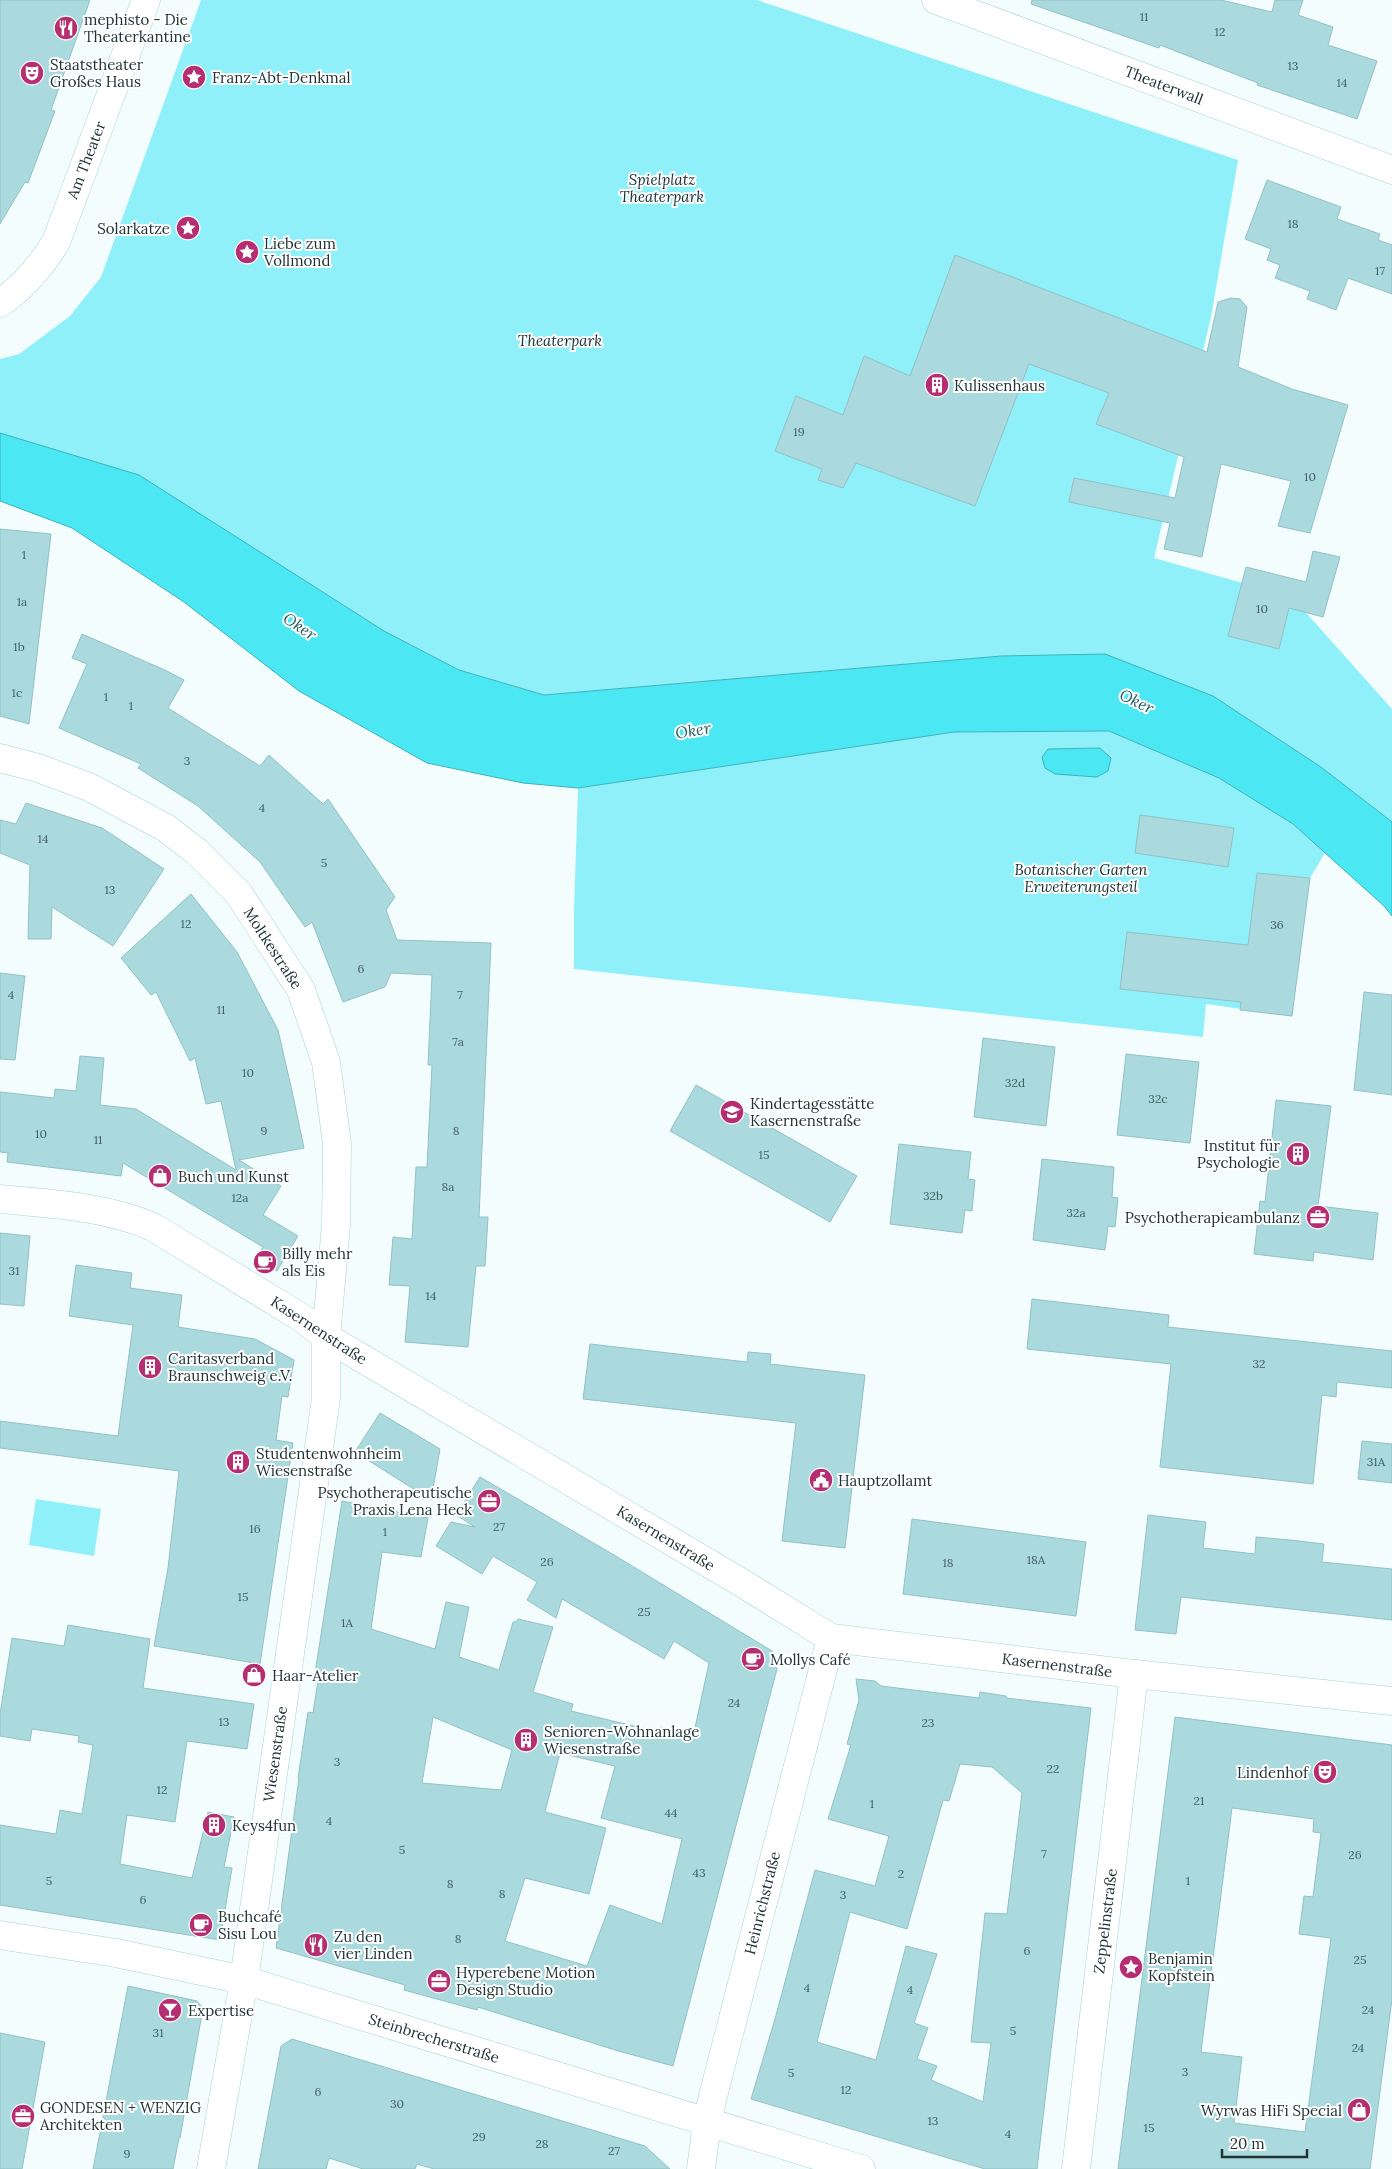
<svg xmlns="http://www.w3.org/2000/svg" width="1392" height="2169" viewBox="0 0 1392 2169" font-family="Lora,serif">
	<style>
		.green { fill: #90f0f9 }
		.water { fill: #4be8f4; stroke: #3eb2bb }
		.building { fill: #aadade; stroke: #92c1c5; fill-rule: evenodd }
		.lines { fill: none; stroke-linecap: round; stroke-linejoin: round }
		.street-casing { stroke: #a4d3d7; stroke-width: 29 }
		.secondary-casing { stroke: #a4d3d7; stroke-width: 29 }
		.street { stroke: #fff; stroke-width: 28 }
		.secondary { stroke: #fff; stroke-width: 28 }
		.labels { text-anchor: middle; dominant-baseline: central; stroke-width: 4; stroke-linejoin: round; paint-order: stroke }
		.number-label { font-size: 12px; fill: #435e5f }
		.poi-label { font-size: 15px; fill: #213435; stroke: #fff; text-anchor: start }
		.street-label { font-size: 15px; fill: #213435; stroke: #fff }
		.park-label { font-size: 15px; font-style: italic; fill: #162f31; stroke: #fff }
		.water-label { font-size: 16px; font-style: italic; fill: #226166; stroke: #fff }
	</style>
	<rect width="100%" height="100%" fill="#f4fdfe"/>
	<g class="green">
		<path d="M201,0H757L1238,160L1211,317L1154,558L1292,597L1392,709V822L1321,767L1213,696L1001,656L544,695L459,670L384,631L136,476L0,434V359L19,354L70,316L101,277Z"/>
		<path d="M1109,731L1219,778L1293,824L1325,853L1310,878L1292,1016L1206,1004L1203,1037L574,969V911L578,788L954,732Z"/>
		<path d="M36,1499L101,1509L94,1556L29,1545Z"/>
	</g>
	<g class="water">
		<path d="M0,433L139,475L384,631L459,670L544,695L1001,656L1105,654L1213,696L1321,767L1392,822V916L1384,906L1293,824L1219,778L1109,731L954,732L578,788L523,783L427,763L299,691L184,602L72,528L0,501Z"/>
		<path d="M1100,748L1111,758L1108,771L1097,777L1055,774L1045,768L1042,757L1048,749Z"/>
	</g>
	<g class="building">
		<path d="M0,0H90L51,110L55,111L28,183L25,182L0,224Z"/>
		<path d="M1032,0H1221L1272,12L1275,0H1303L1298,15L1333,27L1328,45L1377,61L1357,119L1257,85L1258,83L1160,45L1159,48L1031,4Z"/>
		<path d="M1267,180L1341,207L1337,219L1380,234L1378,240L1392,245V294L1348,278L1336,310L1307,299L1310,291L1275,278L1280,265L1267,260L1271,249L1245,239Z"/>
		<path d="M955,255L1207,352L1218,302L1231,298L1240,299L1247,307L1238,367L1292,389L1348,405L1310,533L1278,526L1291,481L1221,464L1202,557L1164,549L1170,523L1069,502L1074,478L1175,498L1184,457L1096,424L1109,393L1029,364L975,506L856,463L843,488L818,480L822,469L775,451L796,396L843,415L864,356L910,376Z"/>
		<path d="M0,529L51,534L29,724L0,716Z"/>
		<path d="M1313,551L1340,557L1323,617L1289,608L1279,649L1228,636L1246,567L1306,582Z"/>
		<path d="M82,634L167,671L184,680L168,708L260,766L269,755L323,804L328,799L395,897L386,910L397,940L491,943L479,1217H488L485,1266H476L468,1347L405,1342L410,1286L389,1285L393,1237L412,1239L416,1167H427L432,1065H428L432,975L391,973L385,987L343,1002L312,922L305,927L260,862L198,806L138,768L141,764L59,728L87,664L72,658Z"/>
		<path d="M26,803L102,828L164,869L113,946L52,907L51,939H28L30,865L0,853V820L16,824Z"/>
		<path d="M1140,815L1234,828L1228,867L1135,853Z"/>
		<path d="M1257,873L1310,878L1292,1016L1240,1010L1241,1002L1120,989L1127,932L1248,945Z"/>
		<path d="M191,894L237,952L278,1030L292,1091L304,1148L239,1160L281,1186L263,1215L298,1236L277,1271L257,1258L263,1247L123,1163L121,1176L7,1162L8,1153L0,1152V1092L54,1098L55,1089L76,1091L80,1056L104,1058L100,1105L136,1109L236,1170L221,1101L206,1104L195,1058L190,1061L156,992L151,995L121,958Z"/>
		<path d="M0,973L25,976L15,1060L0,1059Z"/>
		<path d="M1364,992L1392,995V1095L1354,1090Z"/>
		<path d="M983,1038L1055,1047L1046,1126L974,1117Z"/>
		<path d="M1126,1054L1199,1062L1190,1143L1117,1135Z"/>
		<path d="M696,1085L857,1176L830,1222L670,1131Z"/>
		<path d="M1276,1100L1331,1106L1318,1206L1378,1213L1373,1260L1314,1252L1313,1261L1254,1254L1260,1201L1265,1202Z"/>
		<path d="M899,1144L971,1152L968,1179L975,1180L972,1211L965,1210L962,1233L890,1224Z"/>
		<path d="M1042,1159L1114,1167L1112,1197L1118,1198L1115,1227L1108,1226L1105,1250L1033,1240Z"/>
		<path d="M0,1233L30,1236L24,1306L0,1304Z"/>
		<path d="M76,1265L132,1273L130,1288L182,1295L178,1327L255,1339L294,1360L288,1397L282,1396L276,1440L293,1443L260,1664L154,1646L168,1568L179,1471L0,1448V1421L118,1436L133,1325L69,1316Z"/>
		<path d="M1032,1299L1169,1315L1168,1327L1392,1351V1388L1337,1382L1336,1397L1322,1395L1313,1484L1160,1467L1171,1364L1027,1349Z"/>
		<path d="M590,1344L747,1362L748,1352L771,1354L770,1364L865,1375L845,1548L782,1541L796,1423L583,1399Z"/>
		<path d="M380,1413L440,1449L431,1500L355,1452Z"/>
		<path d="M1362,1441L1392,1444V1483L1358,1479Z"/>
		<path d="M480,1477L609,1552L772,1651L777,1669L673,2066L615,2050L478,2007L477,2010L404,1990L405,1985L276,1948L299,1778H298L308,1712L313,1713L319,1674L315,1673L342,1501L428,1518L421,1557L382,1552L371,1629L435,1649L446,1602L469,1607L459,1657L499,1670L513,1622H515L518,1619L553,1627L533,1692L573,1704L571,1711L659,1732L661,1727L693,1737L709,1663L674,1641L664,1659L562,1599L556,1618L527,1600L537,1582L493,1556L482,1574L436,1546L451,1522L475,1527L456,1515ZM433,1717L512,1750L501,1790L422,1783ZM560,1753L615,1766L601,1818L682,1839L662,1924L610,1905L587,1966L505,1941L525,1878L589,1894L606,1828L545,1812Z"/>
		<path d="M1148,1515L1206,1522L1203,1548L1255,1554L1256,1537L1290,1540L1324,1544L1322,1562L1392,1569V1620L1181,1597L1176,1634L1135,1630Z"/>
		<path d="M912,1519L1086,1542L1076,1616L903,1594Z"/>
		<path d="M68,1625L150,1639L143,1688L254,1704L247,1749L187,1741L175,1822L127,1815L120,1864L192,1878L208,1812L234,1817L224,1867L232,1868L220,1940L0,1905V1825L56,1834L60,1810L82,1814L93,1745L78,1742L79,1736L32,1729L30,1741L0,1736V1714L12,1638L64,1646Z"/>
		<path d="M856,1679L875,1681L881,1686L979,1698L980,1692L1006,1696V1698L1091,1708L1037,2169H985L751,2099L775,2019L815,1870L875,1886L889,1836L828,1819L851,1745L847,1744L859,1700ZM960,1764L992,1767L1022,1793L1007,1914L985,1913L971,2042L991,2043L983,2102L931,2080L937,2066L917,2059L928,2028L914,2023L937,1954L906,1946L876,2060L817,2042L850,1912L907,1929L943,1800L949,1801Z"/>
		<path d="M1175,1717L1392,1745V1999L1370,2169H1118ZM1232,1808L1314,1819L1313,1832L1321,1833L1313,1897L1304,1896L1299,1934L1331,1938L1305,2132L1234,2123L1242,2057L1201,2052Z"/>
		<path d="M128,1986L197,2001L203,2008L180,2138H179L173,2169H93Z"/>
		<path d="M0,2033L45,2042L22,2169H0Z"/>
		<path d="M292,2039L645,2146L670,2169H434L417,2164L415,2169H363L329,2158L326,2169H258L281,2046Z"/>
	</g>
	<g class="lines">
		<g class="street-casing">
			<g id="street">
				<path d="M936,0L1392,170"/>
				<path d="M0,758L38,768L89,787L166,828L197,852L239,894L301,990L326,1062L337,1144L336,1225L326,1337V1398L244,1980L211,2169"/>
				<path d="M0,1199C51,1204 105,1206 153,1227L302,1318L326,1337L742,1583L831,1638L1134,1674L1392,1701"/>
				<path d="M0,1935L116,1953L244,1980L861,2169"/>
				<path d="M701,2169L707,2123L713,2096L831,1638"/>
				<path d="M1076,2169L1134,1674"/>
			</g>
		</g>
		<g class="secondary-casing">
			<path id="secondary" d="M0,303C24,287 41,266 56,242L146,0"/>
		</g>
		<use href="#street" class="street"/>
		<use href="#secondary" class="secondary"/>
	</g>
	<defs>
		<g id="restaurant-disc" transform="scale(1.25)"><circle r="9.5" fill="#b52e71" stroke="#fff"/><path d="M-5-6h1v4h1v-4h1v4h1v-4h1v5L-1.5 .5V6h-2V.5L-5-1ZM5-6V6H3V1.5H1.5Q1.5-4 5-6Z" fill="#fff"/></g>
		<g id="theatre-disc" transform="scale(1.25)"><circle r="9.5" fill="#b52e71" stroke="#fff"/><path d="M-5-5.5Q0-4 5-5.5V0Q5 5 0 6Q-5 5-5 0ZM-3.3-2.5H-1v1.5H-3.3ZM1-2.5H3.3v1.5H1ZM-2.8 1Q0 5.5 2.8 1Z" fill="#fff"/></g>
		<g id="sight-disc" transform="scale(1.25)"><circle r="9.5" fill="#b52e71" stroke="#fff"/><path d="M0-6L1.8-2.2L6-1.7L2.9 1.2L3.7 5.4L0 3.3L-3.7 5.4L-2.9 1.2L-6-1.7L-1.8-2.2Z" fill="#fff"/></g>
		<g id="building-disc" transform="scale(1.25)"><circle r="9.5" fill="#b52e71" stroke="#fff"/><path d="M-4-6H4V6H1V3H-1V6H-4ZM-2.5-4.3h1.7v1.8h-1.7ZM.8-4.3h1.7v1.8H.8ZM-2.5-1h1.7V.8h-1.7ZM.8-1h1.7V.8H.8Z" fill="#fff"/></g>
		<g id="school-disc" transform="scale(1.25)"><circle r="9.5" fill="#b52e71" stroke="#fff"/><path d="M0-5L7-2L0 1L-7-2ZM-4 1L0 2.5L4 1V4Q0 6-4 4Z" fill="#fff"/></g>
		<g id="shop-disc" transform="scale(1.25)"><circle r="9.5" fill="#b52e71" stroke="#fff"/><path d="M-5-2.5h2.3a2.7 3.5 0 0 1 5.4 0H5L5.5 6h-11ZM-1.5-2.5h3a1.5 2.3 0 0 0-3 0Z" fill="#fff"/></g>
		<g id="office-disc" transform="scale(1.25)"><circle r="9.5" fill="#b52e71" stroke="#fff"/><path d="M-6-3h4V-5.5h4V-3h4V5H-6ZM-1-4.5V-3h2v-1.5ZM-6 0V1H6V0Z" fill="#fff"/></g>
		<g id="cafe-disc" transform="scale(1.25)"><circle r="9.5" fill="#b52e71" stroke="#fff"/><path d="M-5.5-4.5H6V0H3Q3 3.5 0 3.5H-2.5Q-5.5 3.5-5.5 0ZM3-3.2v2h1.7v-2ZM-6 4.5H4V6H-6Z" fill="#fff"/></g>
		<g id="civic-disc" transform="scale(1.25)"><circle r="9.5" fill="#b52e71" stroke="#fff"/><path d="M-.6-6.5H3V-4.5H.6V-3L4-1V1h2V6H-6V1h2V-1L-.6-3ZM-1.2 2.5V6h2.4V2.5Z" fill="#fff"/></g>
		<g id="bar-disc" transform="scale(1.25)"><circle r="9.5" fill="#b52e71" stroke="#fff"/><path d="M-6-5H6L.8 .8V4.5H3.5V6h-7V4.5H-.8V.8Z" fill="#fff"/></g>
	</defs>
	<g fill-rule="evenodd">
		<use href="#restaurant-disc" x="66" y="28"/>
		<use href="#theatre-disc" x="32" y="73"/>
		<use href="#sight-disc" x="194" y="77"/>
		<use href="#sight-disc" x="188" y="228"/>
		<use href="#sight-disc" x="247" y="252"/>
		<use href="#building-disc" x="937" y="385"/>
		<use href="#school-disc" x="732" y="1112"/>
		<use href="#building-disc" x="1298" y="1154"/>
		<use href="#shop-disc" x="160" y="1176"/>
		<use href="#office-disc" x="1318" y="1217"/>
		<use href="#cafe-disc" x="265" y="1262"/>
		<use href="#building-disc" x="150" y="1367"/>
		<use href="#building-disc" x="238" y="1462"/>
		<use href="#civic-disc" x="821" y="1480"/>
		<use href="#office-disc" x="489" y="1501"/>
		<use href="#cafe-disc" x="753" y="1659"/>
		<use href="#shop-disc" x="254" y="1675"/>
		<use href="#building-disc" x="526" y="1740"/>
		<use href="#theatre-disc" x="1325" y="1772"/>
		<use href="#building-disc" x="214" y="1825"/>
		<use href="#cafe-disc" x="201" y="1925"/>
		<use href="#restaurant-disc" x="316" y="1945"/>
		<use href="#sight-disc" x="1131" y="1967"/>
		<use href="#office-disc" x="439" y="1981"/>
		<use href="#bar-disc" x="170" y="2010"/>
		<use href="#shop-disc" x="1359" y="2110"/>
		<use href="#office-disc" x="23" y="2116"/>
	</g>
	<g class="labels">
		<g class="number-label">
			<text x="1144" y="16">11</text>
			<text x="1220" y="31">12</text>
			<text x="1293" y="65">13</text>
			<text x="1342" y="82">14</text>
			<text x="1293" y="223">18</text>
			<text x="1380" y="270">17</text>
			<text x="799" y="431">19</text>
			<text x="1310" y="476">10</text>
			<text x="24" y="554">1</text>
			<text x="22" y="601">1a</text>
			<text x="1262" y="608">10</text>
			<text x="19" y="646">1b</text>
			<text x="17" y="692">1c</text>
			<text x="106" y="696">1</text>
			<text x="131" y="705">1</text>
			<text x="187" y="760">3</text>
			<text x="262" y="807">4</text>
			<text x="43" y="838">14</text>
			<text x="324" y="862">5</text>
			<text x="110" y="889">13</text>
			<text x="186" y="923">12</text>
			<text x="1277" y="924">36</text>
			<text x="361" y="968">6</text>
			<text x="11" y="994">4</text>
			<text x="460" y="994">7</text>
			<text x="221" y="1009">11</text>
			<text x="458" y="1041">7a</text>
			<text x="248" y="1072">10</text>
			<text x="1015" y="1082">32d</text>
			<text x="1158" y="1098">32c</text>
			<text x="264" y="1130">9</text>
			<text x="456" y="1130">8</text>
			<text x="41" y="1133">10</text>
			<text x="98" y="1139">11</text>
			<text x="764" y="1154">15</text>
			<text x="448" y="1186">8a</text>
			<text x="933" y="1195">32b</text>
			<text x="240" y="1197">12a</text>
			<text x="1076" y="1212">32a</text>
			<text x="14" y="1270">31</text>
			<text x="431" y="1295">14</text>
			<text x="1259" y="1363">32</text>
			<text x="1376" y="1461">31A</text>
			<text x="499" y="1526">27</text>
			<text x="255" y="1528">16</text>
			<text x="385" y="1531">1</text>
			<text x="1036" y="1559">18A</text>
			<text x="547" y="1561">26</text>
			<text x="948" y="1562">18</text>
			<text x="243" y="1596">15</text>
			<text x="644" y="1611">25</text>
			<text x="347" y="1622">1A</text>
			<text x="734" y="1702">24</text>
			<text x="224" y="1721">13</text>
			<text x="928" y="1722">23</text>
			<text x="337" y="1761">3</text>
			<text x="1053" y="1768">22</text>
			<text x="162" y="1789">12</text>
			<text x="1199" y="1800">21</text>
			<text x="872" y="1803">1</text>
			<text x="671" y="1812">44</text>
			<text x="329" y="1820">4</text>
			<text x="402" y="1849">5</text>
			<text x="1044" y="1853">7</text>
			<text x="1355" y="1854">26</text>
			<text x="699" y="1872">43</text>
			<text x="901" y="1873">2</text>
			<text x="49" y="1880">5</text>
			<text x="1188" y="1880">1</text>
			<text x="450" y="1883">8</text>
			<text x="502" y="1893">8</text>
			<text x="843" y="1894">3</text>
			<text x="143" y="1899">6</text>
			<text x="458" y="1938">8</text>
			<text x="1027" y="1950">6</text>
			<text x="1360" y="1959">25</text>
			<text x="807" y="1987">4</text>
			<text x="910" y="1989">4</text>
			<text x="1368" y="2009">24</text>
			<text x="1013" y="2030">5</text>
			<text x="158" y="2032">31</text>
			<text x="1358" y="2047">24</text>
			<text x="1185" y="2071">3</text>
			<text x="791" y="2072">5</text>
			<text x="846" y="2089">12</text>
			<text x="318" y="2091">6</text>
			<text x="397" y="2103">30</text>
			<text x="933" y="2120">13</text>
			<text x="1149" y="2127">15</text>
			<text x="1008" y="2133">4</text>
			<text x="479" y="2136">29</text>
			<text x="542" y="2143">28</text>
			<text x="614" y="2150">27</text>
			<text x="127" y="2153">9</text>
		</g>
		<g class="poi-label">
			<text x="84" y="19">mephisto - Die<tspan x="84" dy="17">Theaterkantine</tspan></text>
			<text x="50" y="64">Staatstheater<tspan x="50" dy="17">Großes Haus</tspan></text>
			<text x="212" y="77">Franz-Abt-Denkmal</text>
			<text x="170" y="228" text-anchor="end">Solarkatze</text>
			<text x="264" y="243">Liebe zum<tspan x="264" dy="17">Vollmond</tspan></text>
			<text x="954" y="385">Kulissenhaus</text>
			<text x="750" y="1103">Kindertagesstätte<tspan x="750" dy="17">Kasernenstraße</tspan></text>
			<text x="1280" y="1145" text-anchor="end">Institut für<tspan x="1280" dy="17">Psychologie</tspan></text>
			<text x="178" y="1176">Buch und Kunst</text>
			<text x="1300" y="1217" text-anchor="end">Psychotherapieambulanz</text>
			<text x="282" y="1253">Billy mehr<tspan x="282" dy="17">als Eis</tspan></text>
			<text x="168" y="1358">Caritasverband<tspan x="168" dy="17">Braunschweig e.V.</tspan></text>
			<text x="256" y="1453">Studentenwohnheim<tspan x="256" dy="17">Wiesenstraße</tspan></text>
			<text x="838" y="1480">Hauptzollamt</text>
			<text x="472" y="1492" text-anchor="end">Psychotherapeutische<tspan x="472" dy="17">Praxis Lena Heck</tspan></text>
			<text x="770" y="1659">Mollys Café</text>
			<text x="272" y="1675">Haar-Atelier</text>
			<text x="544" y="1731">Senioren-Wohnanlage<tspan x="544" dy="17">Wiesenstraße</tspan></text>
			<text x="1308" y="1772" text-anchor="end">Lindenhof</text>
			<text x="232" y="1825">Keys4fun</text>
			<text x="218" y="1916">Buchcafé<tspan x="218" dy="17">Sisu Lou</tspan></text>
			<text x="334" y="1936">Zu den<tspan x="334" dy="17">vier Linden</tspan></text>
			<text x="1148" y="1958">Benjamin<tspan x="1148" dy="17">Kopfstein</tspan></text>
			<text x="456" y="1972">Hyperebene Motion<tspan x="456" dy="17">Design Studio</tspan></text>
			<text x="188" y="2010">Expertise</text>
			<text x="40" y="2107">GONDESEN + WENZIG<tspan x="40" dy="17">Architekten</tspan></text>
			<text x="1342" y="2110" text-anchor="end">Wyrwas HiFi Special</text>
		</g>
		<g class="street-label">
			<text transform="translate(1164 85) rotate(21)">Theaterwall</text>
			<text transform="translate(86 160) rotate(-69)">Am Theater</text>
			<text transform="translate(273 948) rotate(57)">Moltkestraße</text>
			<text transform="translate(319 1330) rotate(33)">Kasernenstraße</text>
			<text transform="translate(666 1538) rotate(31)">Kasernenstraße</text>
			<text transform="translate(1057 1665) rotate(7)">Kasernenstraße</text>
			<text transform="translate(275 1754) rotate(-82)">Wiesenstraße</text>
			<text transform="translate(762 1903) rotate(-76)">Heinrichstraße</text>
			<text transform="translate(1105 1921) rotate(-83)">Zeppelinstraße</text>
			<text transform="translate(434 2038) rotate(17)">Steinbrecherstraße</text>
		</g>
		<g class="park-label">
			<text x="662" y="179">Spielplatz<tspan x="662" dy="17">Theaterpark</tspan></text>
			<text x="560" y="340">Theaterpark</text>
			<text x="1081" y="869">Botanischer Garten<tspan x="1081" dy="17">Erweiterungsteil</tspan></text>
		</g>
		<g class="water-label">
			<text transform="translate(300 626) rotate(34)">Oker</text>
			<text transform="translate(1137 701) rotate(26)">Oker</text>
			<text transform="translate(693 730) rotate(-9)">Oker</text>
		</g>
	</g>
	<path d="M1222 2149v8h85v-8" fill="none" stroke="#213435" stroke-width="2.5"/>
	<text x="1230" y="2149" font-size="15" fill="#213435" stroke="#ffffff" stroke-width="4" paint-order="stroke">20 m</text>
</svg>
